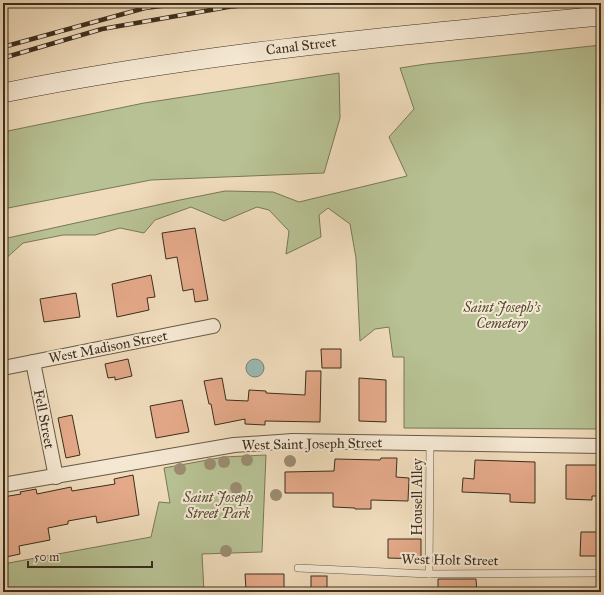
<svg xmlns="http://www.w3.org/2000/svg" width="604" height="595" viewBox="0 0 604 595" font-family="'IM FELL Great Primer',serif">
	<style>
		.green { fill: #b7c193; stroke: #7a7858 }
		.water { fill: #9abbb4; stroke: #748378 }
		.building { fill: #e4a989; stroke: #3c2e1d }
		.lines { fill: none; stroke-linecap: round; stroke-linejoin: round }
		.lane-casing { stroke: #695a45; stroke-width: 8 }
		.street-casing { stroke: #695a45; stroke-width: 16 }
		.secondary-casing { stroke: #3c2e1d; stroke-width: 20 }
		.lane { stroke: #f5e8d3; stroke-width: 7 }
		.street { stroke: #f5e8d3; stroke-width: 14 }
		.secondary { stroke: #f5e8d3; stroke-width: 19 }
		.rail-casing { stroke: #3c2e1d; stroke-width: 4.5 }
		.rail { stroke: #f5e8d3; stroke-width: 3; stroke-dasharray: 9; stroke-linecap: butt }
		.tree { fill: #9b8c72 }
		.labels { text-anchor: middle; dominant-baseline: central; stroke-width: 4; stroke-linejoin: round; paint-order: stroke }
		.street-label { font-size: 14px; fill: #3c2e1d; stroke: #f5e8d3 }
		.park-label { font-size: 14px; font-style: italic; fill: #554b35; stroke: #f5e8d3 }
	</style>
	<rect width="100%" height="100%" fill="#f0dcbc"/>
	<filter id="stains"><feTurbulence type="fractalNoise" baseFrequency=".005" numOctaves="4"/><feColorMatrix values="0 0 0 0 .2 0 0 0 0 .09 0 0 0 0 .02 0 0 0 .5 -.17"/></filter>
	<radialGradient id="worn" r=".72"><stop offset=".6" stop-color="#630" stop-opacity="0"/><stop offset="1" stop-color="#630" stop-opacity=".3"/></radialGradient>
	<g class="green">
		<path d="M601,45V429L404,428V357H393L389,327L375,329L360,341L356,258L350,224L328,208L319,215L321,237L286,254L289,231L269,210L257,207L224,221L191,207L155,220L144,233L120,228L95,235H63L23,243L3,261V239L180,200L225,191L273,192L299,202L407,176L389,137L414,109L400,68L426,64Z"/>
		<path d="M339,73L340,118L324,173L151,180L3,209V142L8,131L144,103Z"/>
		<path d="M266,455L262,552L202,554L204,592H3V564L151,537L159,502L170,503L164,468L224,457Z"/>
	</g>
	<circle class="water" cx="255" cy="368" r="9"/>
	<g class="building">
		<path d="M195,228L208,300L195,302L193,289L183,291L177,257L166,259L162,233Z"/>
		<path d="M151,275L155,297L147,298L149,310L117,317L112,284Z"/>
		<path d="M76,293L80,317L44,322L40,299Z"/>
		<path d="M321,349H341V368H322Z"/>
		<path d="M128,359L132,376L115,380V377L108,378L105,364Z"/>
		<path d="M306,371H321L320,422L265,421V425L245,424V419L215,425L211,404H209L204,381L222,378L226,400L248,401L249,390L266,391V393L305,395Z"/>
		<path d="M359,378L386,380V422L359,421Z"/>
		<path d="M182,400L189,432L156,438L150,406Z"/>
		<path d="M72,415L80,455L66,458L58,418Z"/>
		<path d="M381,458H397L396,477L409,478L408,501L371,500V509H355V508L333,507V493H285V472L334,471L335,459L380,460Z"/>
		<path d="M475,460L535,462V503L510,502V494L462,492L463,478L474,479Z"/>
		<path d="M566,465H601V496H592V500L566,499Z"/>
		<path d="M133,475L139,515L97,523L96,516L68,521V524L48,528L50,540L19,546L20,554L6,557L3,540V497L21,494L20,492L36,489L37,494L71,487L72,491L115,484L114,479Z"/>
		<path d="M581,532H598L597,556H580Z"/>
		<path d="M388,539H421V559L388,558Z"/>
		<path d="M245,574H284V591L246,590Z"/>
		<rect x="311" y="576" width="16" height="16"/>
		<path d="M438,579H476L477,592H438Z"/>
	</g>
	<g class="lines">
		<g class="lane-casing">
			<g id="lane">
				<path d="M298,568L429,574L601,573"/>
				<path d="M429,574L430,443"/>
			</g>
		</g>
		<g class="street-casing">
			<g id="street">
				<path d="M33,362L56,477"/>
				<path d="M3,368L213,326"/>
				<path d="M3,485L234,445L293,441L601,446"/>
			</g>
		</g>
		<g class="secondary-casing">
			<path id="secondary" d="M3,93C200,53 401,35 601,16"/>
		</g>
		<use href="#lane" class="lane"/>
		<use href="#street" class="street"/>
		<use href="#secondary" class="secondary"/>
		<g class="rail-casing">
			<g id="rail">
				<path d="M3,47L145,8L185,3"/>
				<path d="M3,58L102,29L228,7L265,3"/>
			</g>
		</g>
		<use href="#rail" class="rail"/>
	</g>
	<g class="tree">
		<circle cx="247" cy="460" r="6"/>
		<circle cx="290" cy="461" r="6"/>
		<circle cx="224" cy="462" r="6"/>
		<circle cx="210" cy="464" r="6"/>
		<circle cx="180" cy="469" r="6"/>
		<circle cx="236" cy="488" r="6"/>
		<circle cx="276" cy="495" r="6"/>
		<circle cx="226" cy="551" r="6"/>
	</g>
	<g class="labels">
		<g class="street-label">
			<text transform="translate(301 46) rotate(-7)">Canal Street</text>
			<text transform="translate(108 347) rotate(-11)">West Madison Street</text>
			<text transform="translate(44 419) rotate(79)">Fell Street</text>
			<text transform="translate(312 444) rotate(-1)">West Saint Joseph Street</text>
			<text transform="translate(417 497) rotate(-90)">Housell Alley</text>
			<text transform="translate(450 560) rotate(1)">West Holt Street</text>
		</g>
		<g class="park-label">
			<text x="502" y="307">Saint Joseph's<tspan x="502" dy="16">Cemetery</tspan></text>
			<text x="218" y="497">Saint Joseph<tspan x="218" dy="16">Street Park</tspan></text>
		</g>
	</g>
	<rect width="604" height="595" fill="none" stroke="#f0dcbc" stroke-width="16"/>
	<rect x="4" y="4" width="596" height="587" fill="none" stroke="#3c2e1d" stroke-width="2"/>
	<rect x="8" y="8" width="588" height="579" fill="none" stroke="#3c2e1d"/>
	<path d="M28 561v6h124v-6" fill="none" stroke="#3c2e1d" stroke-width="2"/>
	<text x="34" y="561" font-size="12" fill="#3c2e1d" stroke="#f5e8d3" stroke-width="3" paint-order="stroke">50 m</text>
	<rect width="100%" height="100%" filter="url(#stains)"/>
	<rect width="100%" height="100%" fill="url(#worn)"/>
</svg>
